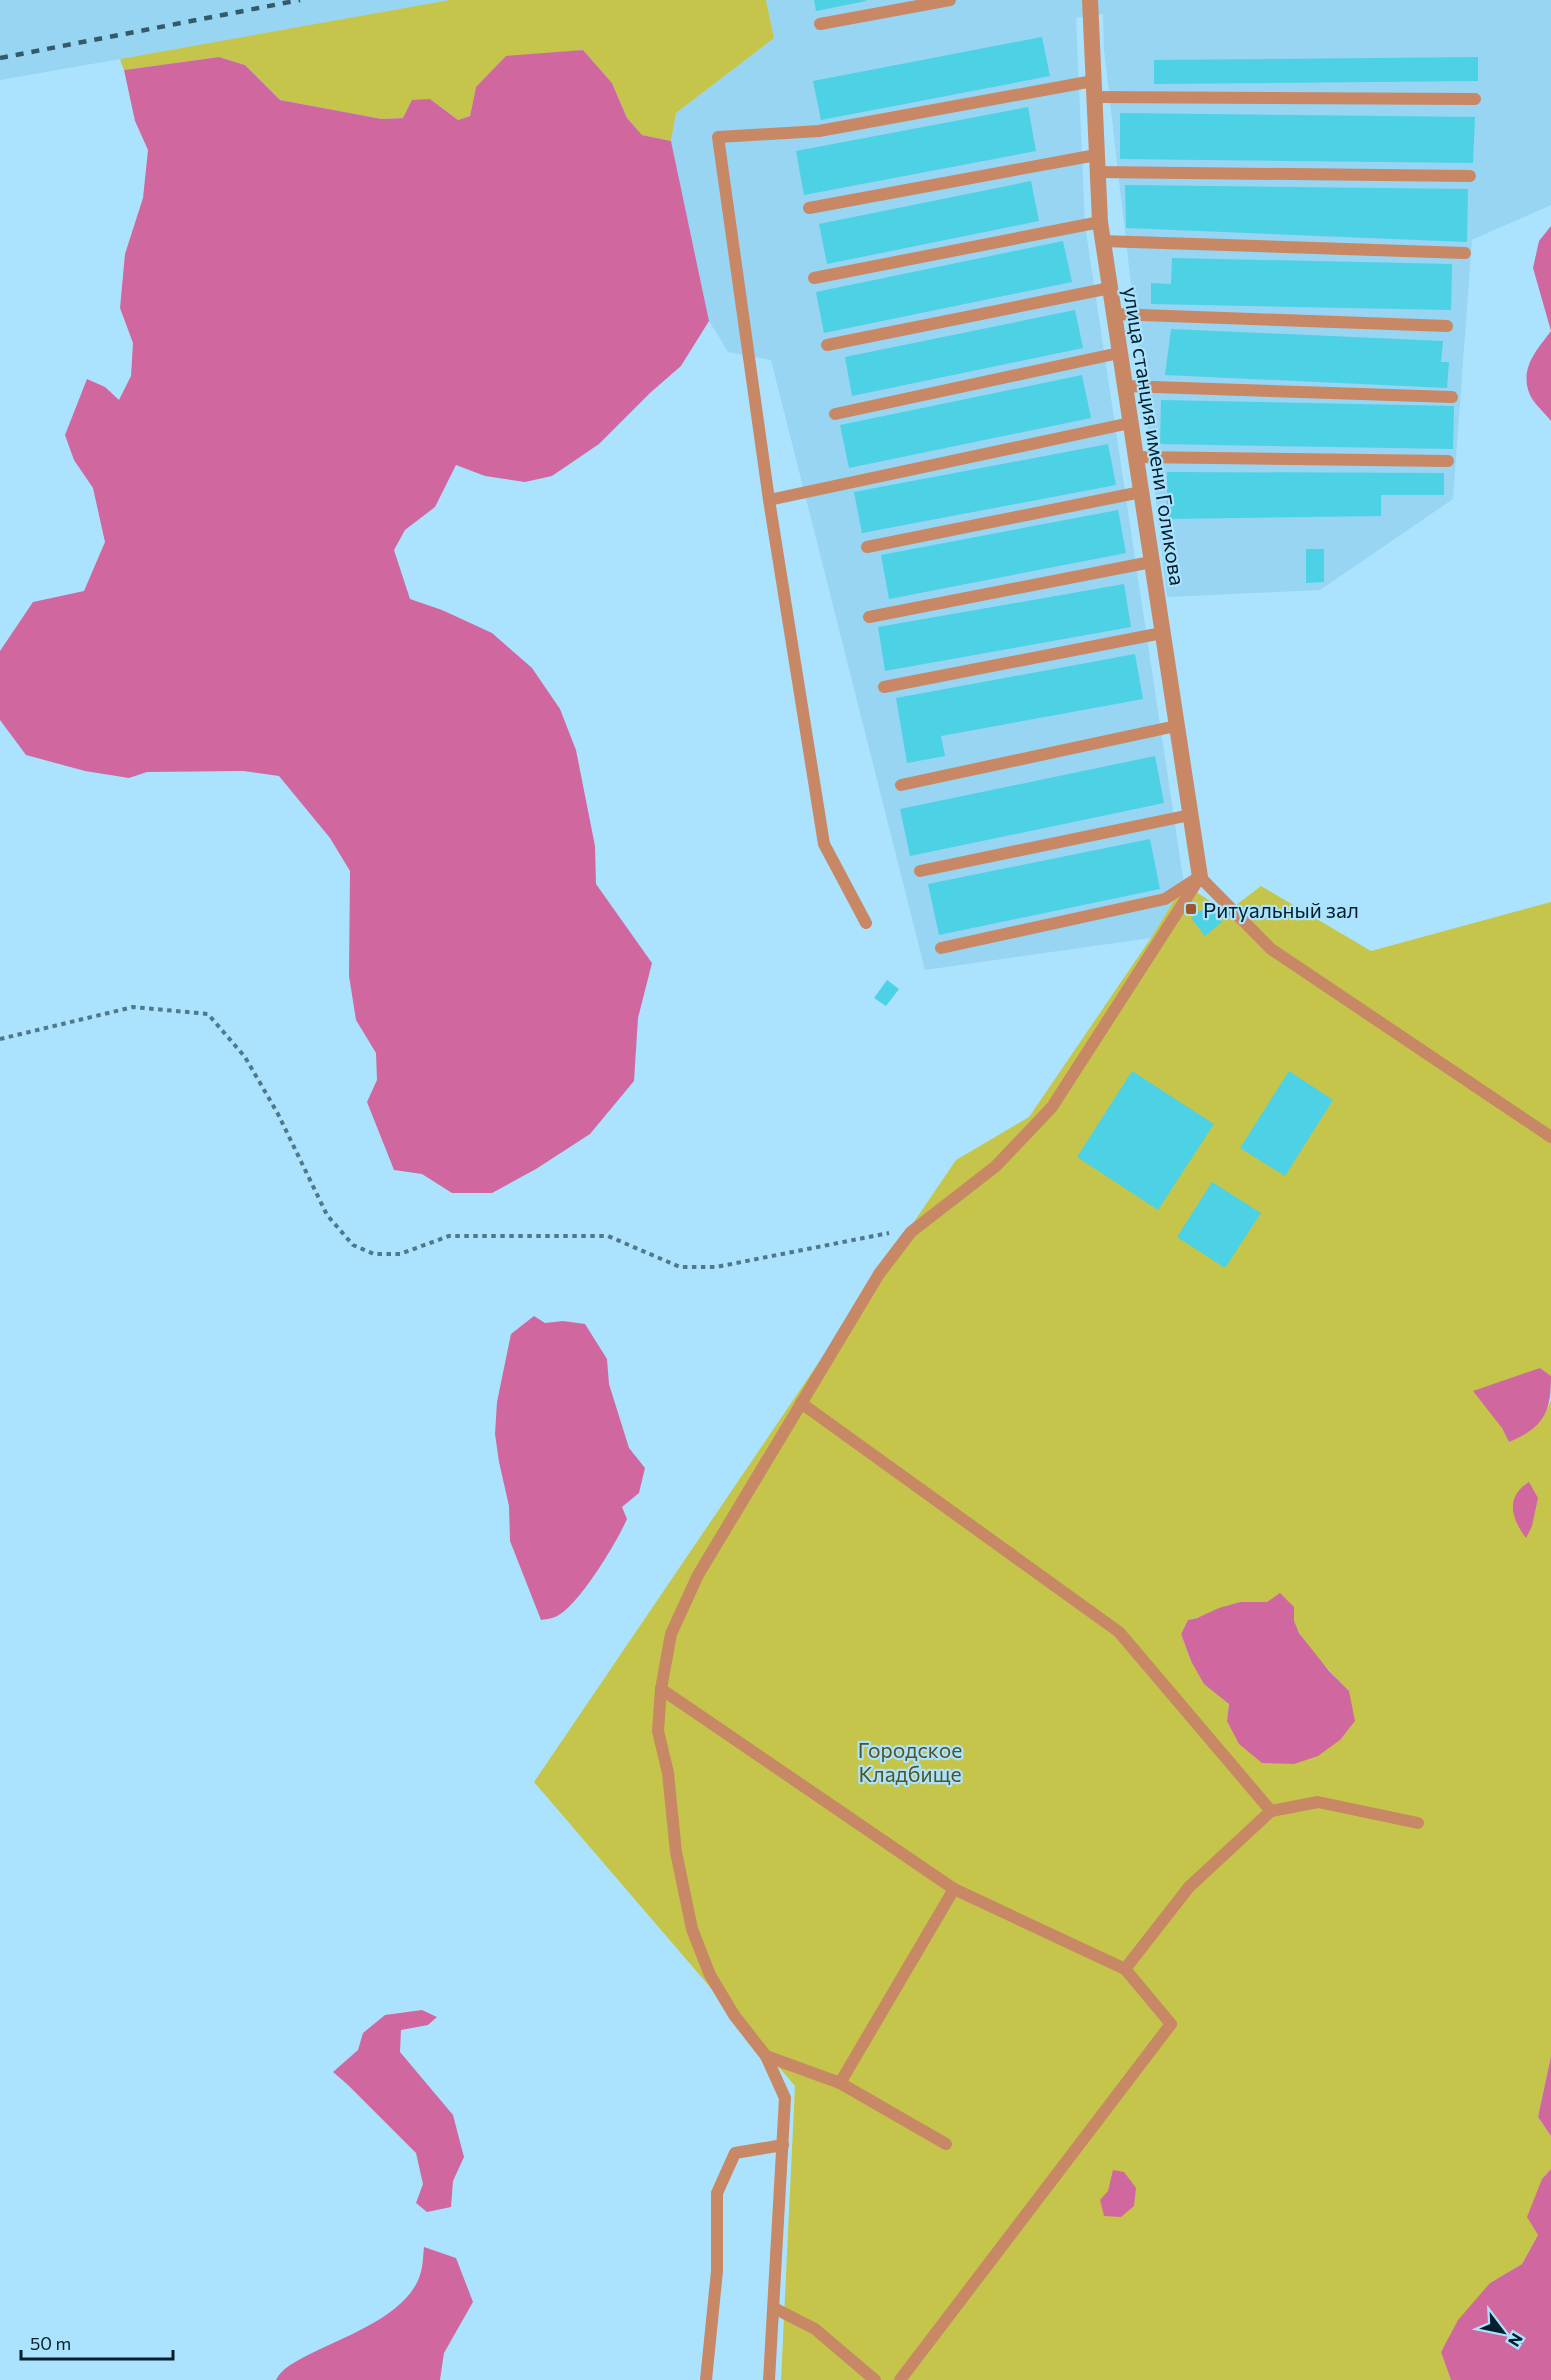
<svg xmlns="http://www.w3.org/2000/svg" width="1551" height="2380" viewBox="0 0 1551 2380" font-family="Commissioner,sans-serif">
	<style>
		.built { fill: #97d5f3 }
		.green { fill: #c5c54b; fill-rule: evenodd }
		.water { fill: #d0689f }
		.building { fill: #4dd1e4 }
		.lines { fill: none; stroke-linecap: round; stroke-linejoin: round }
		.path { stroke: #4e788b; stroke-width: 4; stroke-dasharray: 4.5 4.5; stroke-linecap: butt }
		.service { stroke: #c88865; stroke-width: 12 }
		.minor { stroke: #c88865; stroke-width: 16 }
		.rail { stroke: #33596a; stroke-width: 4.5; stroke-dasharray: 8 8; stroke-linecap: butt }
		.poi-dot { fill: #9d572e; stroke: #abe3fe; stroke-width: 2 }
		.labels { text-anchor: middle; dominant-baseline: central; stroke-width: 4.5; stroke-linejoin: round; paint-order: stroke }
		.street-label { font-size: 21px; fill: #011f2c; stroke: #abe3fe }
		.poi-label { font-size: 21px; fill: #011f2c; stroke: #abe3fe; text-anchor: start }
		.park-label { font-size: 21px; fill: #535322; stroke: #abe3fe }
	</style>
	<rect width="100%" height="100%" fill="#abe3fe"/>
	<g class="built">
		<path d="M0,0H458L0,80Z"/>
		<path d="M766,0H1551V205L1472,240L1453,499L1320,590L1167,597L1104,50L1103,14L1076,18L1085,225L1184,884L1151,938L925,970L771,360L728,352L709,321L671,141L676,113L774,38Z"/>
	</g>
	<g class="green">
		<path d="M450,0H766L774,38L676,113L671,141L642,135L627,118L612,83L583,50L554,53L476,87L470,116L458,120L430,99L403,118L382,119L280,100L245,65L219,57L124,70L120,59Z"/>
		<path d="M1184,884L1227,912L1261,886L1371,951L1551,902V1376L1539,1368L1502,1428L1509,1442L1543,1417L1551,1401V2056L1538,2117L1551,2136V2169L1542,2179L1538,2235L1522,2264L1490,2283L1441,2351L1451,2380H781L795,2086L534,1782L956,1160L1029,1117L1151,938ZM1240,1602H1267L1294,1607C1294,1612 1293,1618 1294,1622C1298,1637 1336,1679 1349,1691L1227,1721L1229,1704L1191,1661L1181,1634L1188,1620C1206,1616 1222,1607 1240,1602Z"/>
	</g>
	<g class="water">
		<path d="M583,50L612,83L627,118L642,135L671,141L709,321L681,366L650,393L599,444L552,476L525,482L485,476L456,465L435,507L405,530L394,550L410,599L442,610L492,633L532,668L560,709L576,750L595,846L596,884L652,963L638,1018L634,1081L590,1134L536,1169L492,1193H452L422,1174L394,1170L367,1102L377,1080L376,1053L356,1020L349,976L350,871L330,838L279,776L243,771L147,772L129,778L85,771L26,755L0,720V651L33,602L84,591L105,542L93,488L74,460L65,435L87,379L105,387L119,400L131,376L133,343L120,308L125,254L143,198L148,150L135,121L124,70L219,57L245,65L280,100L382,119L403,118L412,100L430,99L458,120L470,116L476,87L506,56Z"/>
		<path d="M1551,226V421C1545,413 1535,405 1530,395C1519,369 1536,351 1551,331L1533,268L1539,241Z"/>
		<path d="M534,1316L545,1323L563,1321L585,1324L607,1359L609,1384L629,1448L645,1468L639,1493L622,1507L627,1519C617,1542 577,1609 555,1617C550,1619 545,1619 541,1620L510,1541L509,1506L499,1462L495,1434L497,1402L511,1334Z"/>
		<path d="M1540,1368L1551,1376C1551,1413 1544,1427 1509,1442L1502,1428L1473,1391Z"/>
		<path d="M1529,1482L1538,1498L1532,1526L1526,1538C1511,1518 1505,1497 1529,1482Z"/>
		<path d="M1280,1593L1294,1607V1621L1299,1633L1329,1671L1349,1691L1355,1721L1340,1740L1318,1756L1294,1764L1262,1763L1239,1744L1227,1721L1229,1704L1204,1684L1191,1661L1181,1634L1188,1620L1197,1618L1219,1608L1240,1602H1267Z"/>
		<path d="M422,2010L437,2017L428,2025L401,2030L400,2052L453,2115L464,2157L453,2181L451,2207L427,2212L416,2203L423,2184L416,2153L348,2085L333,2072L358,2050L363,2033L385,2015Z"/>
		<path d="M1551,2056V2136L1538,2117Z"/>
		<path d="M1551,2169V2380H1451L1441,2352L1458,2320L1490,2283L1522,2264L1538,2235L1527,2217L1542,2179Z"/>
		<path d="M1113,2170L1124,2172L1136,2188L1134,2206L1121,2217L1104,2216L1100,2200L1108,2191Z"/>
		<path d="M424,2247L456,2258L473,2302L444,2353L440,2380H276C281,2368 297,2361 308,2355C343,2337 407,2316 420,2275C423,2267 423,2256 424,2247Z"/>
	</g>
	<g class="building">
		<path d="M814,0H866V1L816,11Z"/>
		<path d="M1042,37L1050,76L821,120L813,81Z"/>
		<path d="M1478,57V81L1154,84V60Z"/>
		<path d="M1028,107L1036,151L804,195L796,151Z"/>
		<path d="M1120,113L1475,117L1473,163L1120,159Z"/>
		<path d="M1031,181L1039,221L827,264L819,224Z"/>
		<path d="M1125,185L1468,189L1467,242L1126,228Z"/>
		<path d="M1063,241L1072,282L824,333L816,292Z"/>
		<path d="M1172,258L1452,264L1451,310L1151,304V283L1171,284Z"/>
		<path d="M1075,310L1083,348L852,396L845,357Z"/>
		<path d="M1171,329L1443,341L1441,362H1449L1447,388L1165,375Z"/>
		<path d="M1082,375L1091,418L849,468L840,425Z"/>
		<path d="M1161,400L1454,406L1453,449L1160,444Z"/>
		<path d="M1108,444L1116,485L862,533L854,492Z"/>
		<path d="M1167,472L1444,473V495H1381V516L1167,519Z"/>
		<path d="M1118,510L1126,553L889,599L881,555Z"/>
		<path d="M1306,549H1324V582L1306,583Z"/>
		<path d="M1124,584L1131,627L885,671L878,627Z"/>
		<path d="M1135,654L1143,699L941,736L945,756L907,763L896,698Z"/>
		<path d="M1155,756L1164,803L910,856L900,809Z"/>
		<path d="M1150,839L1160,889L939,935L928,884Z"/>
		<path d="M1208,905L1222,922L1205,936L1191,918Z"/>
		<path d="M887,980L899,989L886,1006L874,998Z"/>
		<path d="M1132,1071L1214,1124L1158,1210L1077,1157Z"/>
		<path d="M1289,1071L1333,1100L1285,1176L1240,1148Z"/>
		<path d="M1212,1182L1261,1213L1225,1268L1177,1237Z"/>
	</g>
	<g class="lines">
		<path class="path" d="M0,1039L133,1007L208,1014L245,1057L278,1114L327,1215L353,1245L374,1254H400L449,1236H608L680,1267H716L889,1233"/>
		<g class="service">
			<path d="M820,24L950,0"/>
			<path d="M1093,97L1475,99"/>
			<path d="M1096,172L1470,176"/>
			<path d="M809,208L1096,155"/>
			<path d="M1102,241L1465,253"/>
			<path d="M814,278L1100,222"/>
			<path d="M1114,314L1447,326"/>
			<path d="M827,345L1110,288"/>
			<path d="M1124,386L1452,397"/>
			<path d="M835,414L1119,353"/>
			<path d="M1135,457L1448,461"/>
			<path d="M769,500L1130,423"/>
			<path d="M867,547L1141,492"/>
			<path d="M869,617L1151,562"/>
			<path d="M884,687L1162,633"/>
			<path d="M901,785L1176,726"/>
			<path d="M920,871L1190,815"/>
			<path d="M1200,877L1271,949L1551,1137"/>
			<path d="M866,923L824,844L769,500L718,137L819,131L1093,81"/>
			<path d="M941,948L1165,899L1196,879"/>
			<path d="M801,1403L1119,1632L1271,1811L1189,1887L1125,1969"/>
			<path d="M661,1689L954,1889L1125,1969L1171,2024L900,2380"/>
			<path d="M1271,1811L1318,1802L1418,1823"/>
			<path d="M766,2056L840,2083L946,2144"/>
			<path d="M840,2083L954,1889"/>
			<path d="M774,2308L815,2329L875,2380"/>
			<path d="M706,2380L717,2271V2193L735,2153L783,2145"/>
			<path d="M769,2380L785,2098L766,2056L734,2015L710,1975L692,1929L676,1852L668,1773L658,1731L661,1689L671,1634L698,1575L879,1274L911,1232L996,1166L1052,1107L1200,877"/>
		</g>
		<path class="minor" d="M1090,0L1100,222L1200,877"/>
		<path class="rail" d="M0,58L300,0"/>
	</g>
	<rect class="poi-dot" x="1185" y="903" width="12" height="12" rx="3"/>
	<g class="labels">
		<g class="street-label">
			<text transform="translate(1155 436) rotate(81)">улица станция имени Голикова</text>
		</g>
		<g class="poi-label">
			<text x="1203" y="909">Ритуальный зал</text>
		</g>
		<g class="park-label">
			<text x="910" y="1749">Городское<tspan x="910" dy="24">Кладбище</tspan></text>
		</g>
	</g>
	<g transform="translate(1503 2332) rotate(122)" stroke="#abe3fe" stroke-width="4.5" paint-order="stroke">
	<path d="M0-4.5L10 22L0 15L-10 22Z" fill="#011f2c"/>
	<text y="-9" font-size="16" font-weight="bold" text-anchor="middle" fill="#011f2c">N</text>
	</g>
	<path d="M21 2350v9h152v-9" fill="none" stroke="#011f2c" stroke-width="3"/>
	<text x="30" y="2350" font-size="18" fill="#011f2c" stroke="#abe3fe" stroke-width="4.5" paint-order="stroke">50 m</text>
</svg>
